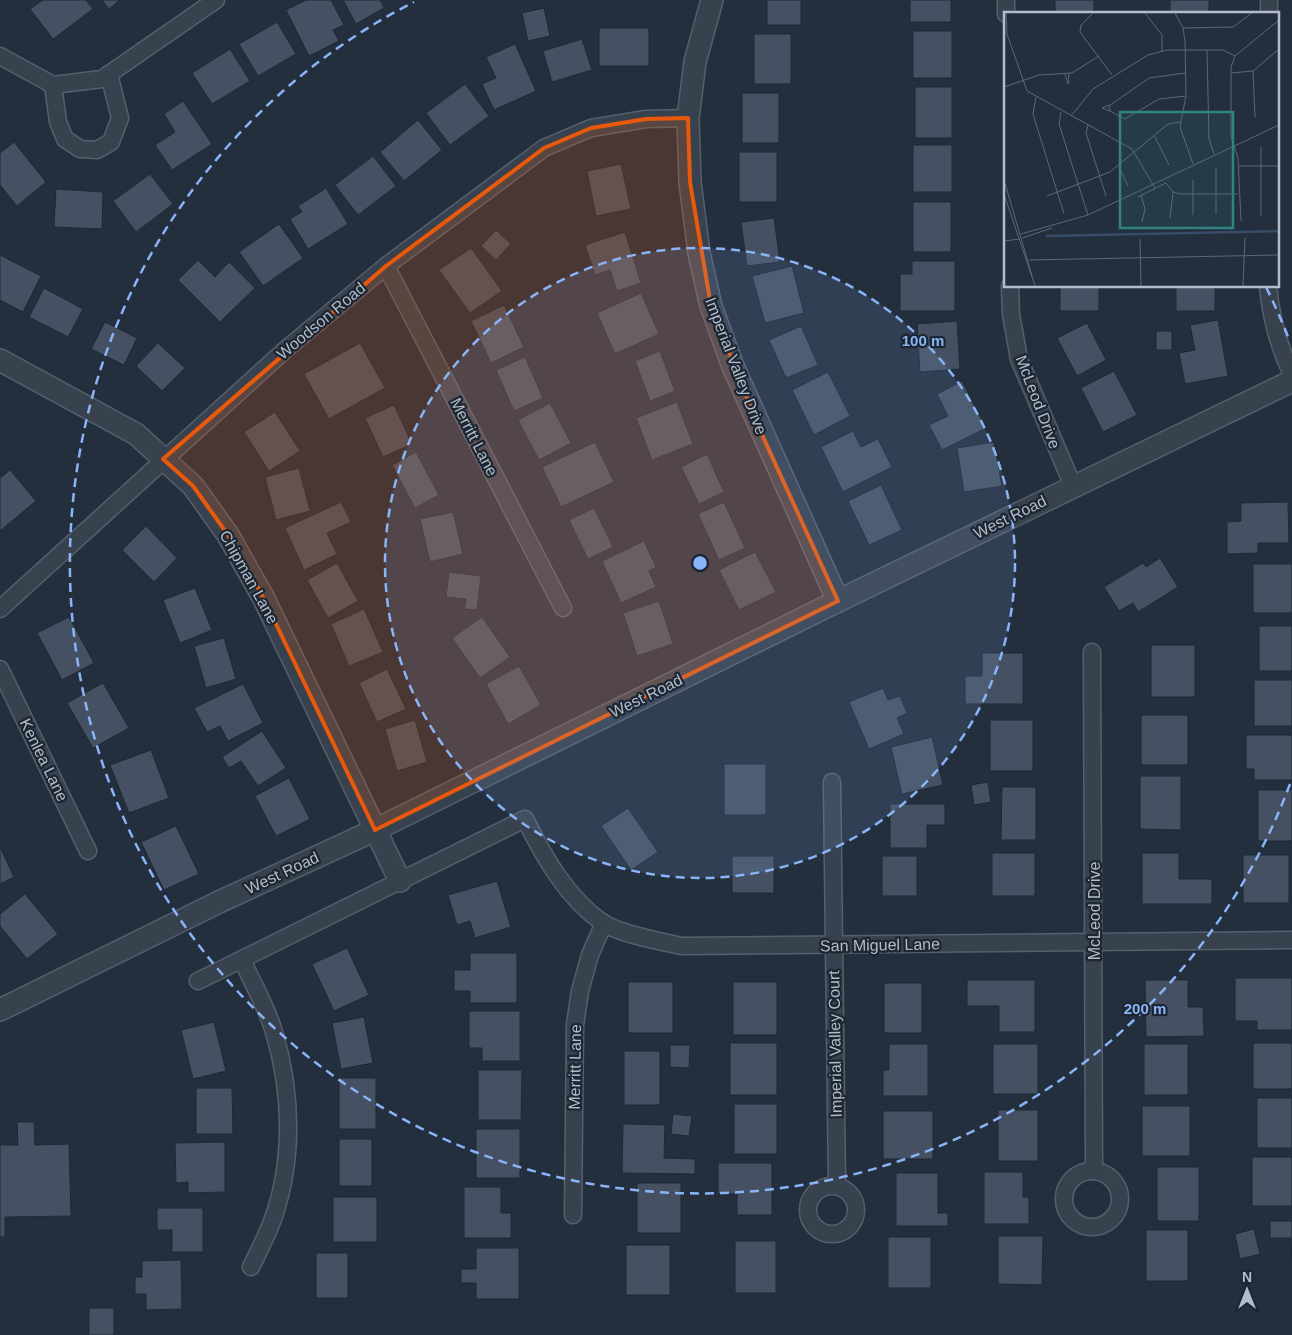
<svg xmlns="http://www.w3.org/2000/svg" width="1292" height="1335" viewBox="0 0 1292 1335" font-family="Arial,sans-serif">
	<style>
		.building { fill: #455162; stroke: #1f2835 }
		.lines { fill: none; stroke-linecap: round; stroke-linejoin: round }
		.minor-casing { stroke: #565f6c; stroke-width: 19 }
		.tertiary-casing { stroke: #565f6c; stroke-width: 24 }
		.minor { stroke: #38414e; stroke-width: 16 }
		.tertiary { stroke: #38414e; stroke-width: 21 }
		.marked { fill: #e8590c; fill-opacity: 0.2; stroke: #e8590c; stroke-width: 4; stroke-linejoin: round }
		.ring { fill: none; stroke: #8ab4f8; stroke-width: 2.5; stroke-dasharray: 9 6 }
		.labels { text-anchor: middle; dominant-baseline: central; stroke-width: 4.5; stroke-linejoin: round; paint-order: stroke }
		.street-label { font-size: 16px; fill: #b4bcc9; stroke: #1d2633 }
		.inset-river { fill: none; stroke: #394c67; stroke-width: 2.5 }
		.inset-road { fill: none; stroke: #5e6776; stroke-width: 1 }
		.view { fill: #308480; fill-opacity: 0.15; stroke: #308480; stroke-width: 2.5 }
		.inset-edge { fill: none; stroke: #b4bcc9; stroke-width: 2.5 }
		.centre { fill: #8ab4f8; stroke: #1d2633; stroke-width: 2.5 }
		.ring-label { font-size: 15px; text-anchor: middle; font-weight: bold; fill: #8ab4f8; stroke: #1d2633; stroke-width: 4.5; stroke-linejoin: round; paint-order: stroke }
	</style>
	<rect width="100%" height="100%" fill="#242f3e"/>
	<g class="building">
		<path d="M43,0H86L93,9L53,39L30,9Z"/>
		<path d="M102,0H120L109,9Z"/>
		<path d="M306,0H331L344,25L333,30L339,41L309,56L286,10Z"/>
		<path d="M343,0H380L384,8L356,24Z"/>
		<rect x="767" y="0" width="34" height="25"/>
		<rect x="910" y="0" width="41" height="22"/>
		<rect x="1055" y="0" width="39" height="14"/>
		<rect x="1170" y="0" width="39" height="14"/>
		<path d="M544,8L550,36L528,41L522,13Z"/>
		<path d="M277,22L296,54L258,76L239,44Z"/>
		<rect x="599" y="28" width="50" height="38"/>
		<rect x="913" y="31" width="39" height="47"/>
		<rect x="754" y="34" width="37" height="50"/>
		<path d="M582,39L592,70L552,82L543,51Z"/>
		<path d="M515,44L536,91L494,110L482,84L496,78L486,57Z"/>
		<path d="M230,49L250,81L212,104L192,73Z"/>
		<path d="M465,84L489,116L450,145L426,113Z"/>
		<rect x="915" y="87" width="37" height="51"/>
		<rect x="742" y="93" width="37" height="50"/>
		<path d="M183,101L212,144L172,170L155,145L175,132L164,114Z"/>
		<path d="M418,120L442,150L404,181L380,152Z"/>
		<path d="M14,142L46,182L17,206L0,185V153Z"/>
		<rect x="913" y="145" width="39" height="47"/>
		<rect x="739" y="152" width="38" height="50"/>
		<path d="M373,156L396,186L358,215L335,185Z"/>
		<path d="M621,164L631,209L596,216L587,171Z"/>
		<path d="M150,174L173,204L136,232L113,201Z"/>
		<path d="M326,188L348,224L308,249L290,219L302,212L298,206Z"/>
		<path d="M56,189L103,192L102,229L54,227Z"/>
		<rect x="913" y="202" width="38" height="50"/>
		<path d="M774,218L780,262L747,266L741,222Z"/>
		<path d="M279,224L303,258L263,286L239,252Z"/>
		<path d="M496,230L511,244L496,260L481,246Z"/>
		<path d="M625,232L641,283L617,291L610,270L595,275L585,245Z"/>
		<path d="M471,248L502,291L470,313L439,270Z"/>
		<path d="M0,255L41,276L23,312L0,300Z"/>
		<path d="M198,260L215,277L229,262L255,288L220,322L178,280Z"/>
		<path d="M912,261H955V311H900V274H912Z"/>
		<path d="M792,266L804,313L765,323L752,276Z"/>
		<rect x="1060" y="286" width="39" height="25"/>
		<rect x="1176" y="286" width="39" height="25"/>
		<path d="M44,288L83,309L68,337L29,317Z"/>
		<path d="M641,293L659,334L615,354L597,313Z"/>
		<path d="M504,305L524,347L491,363L471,321Z"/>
		<path d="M1218,320L1228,376L1185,384L1179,353L1195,350L1190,325Z"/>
		<path d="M957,321L960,369L920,372L917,324Z"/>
		<path d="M105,322L137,338L124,365L91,349Z"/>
		<path d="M1087,323L1106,360L1077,376L1057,338Z"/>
		<path d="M801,326L818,365L786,378L769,340Z"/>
		<rect x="1156" y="331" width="16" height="19"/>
		<path d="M158,343L185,368L162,391L136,366Z"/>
		<path d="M360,343L385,388L329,419L304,374Z"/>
		<path d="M660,351L675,391L650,401L635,361Z"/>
		<path d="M525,357L543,398L514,411L496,370Z"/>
		<path d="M1114,371L1137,415L1103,432L1081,388Z"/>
		<path d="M828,372L850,416L814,435L792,390Z"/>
		<path d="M962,381L986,428L942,450L929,425L948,416L937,394Z"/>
		<path d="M677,402L693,444L652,460L636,418Z"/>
		<path d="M550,403L571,443L539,460L518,420Z"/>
		<path d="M394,405L412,444L383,457L365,418Z"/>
		<path d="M275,412L300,451L269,471L244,432Z"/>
		<path d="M853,431L861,447L878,439L892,467L843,492L821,447Z"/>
		<path d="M595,442L614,482L561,507L542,467Z"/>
		<path d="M994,442L1002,486L964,492L957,448Z"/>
		<path d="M416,452L439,495L415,508L392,465Z"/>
		<path d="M707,454L724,492L699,504L681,467Z"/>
		<path d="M299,468L310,511L276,520L265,477Z"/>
		<path d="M10,470L36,501L0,531V478Z"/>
		<path d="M881,485L902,530L869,545L848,501Z"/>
		<path d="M341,502L351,522L327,533L337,554L304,570L285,528Z"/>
		<path d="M724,502L745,548L719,560L698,514Z"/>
		<path d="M1288,502L1289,543H1258V553L1227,554V522L1241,521V503Z"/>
		<path d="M594,508L613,547L588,559L569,520Z"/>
		<path d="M453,512L463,554L430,562L420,519Z"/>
		<path d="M146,526L177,558L154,582L122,550Z"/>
		<path d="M644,541L656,567L649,571L656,587L621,603L602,561Z"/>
		<path d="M755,552L776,592L739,610L719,570Z"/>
		<path d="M1160,558L1178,587L1138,612L1133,603L1119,611L1104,587L1143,563L1146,567Z"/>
		<path d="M337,563L358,601L328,618L307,580Z"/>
		<rect x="1253" y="564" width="39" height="49"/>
		<path d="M449,572L481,576L477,610L464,609L466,599L446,597Z"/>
		<path d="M195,588L212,630L180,643L163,600Z"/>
		<path d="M659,601L673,644L637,656L623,613Z"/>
		<path d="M364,609L383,652L349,666L331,624Z"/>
		<path d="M69,617L94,663L62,680L37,633Z"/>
		<path d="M482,617L510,657L480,678L452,638Z"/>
		<rect x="1259" y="626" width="33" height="45"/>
		<path d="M224,638L236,679L206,688L194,646Z"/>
		<rect x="1151" y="645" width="44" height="52"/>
		<path d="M982,653H1023V704H965V676H982Z"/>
		<path d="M519,666L541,705L508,724L486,684Z"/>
		<path d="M387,669L406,709L377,722L359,683Z"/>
		<rect x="1254" y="680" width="38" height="46"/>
		<path d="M103,683L129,728L93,748L67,703Z"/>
		<path d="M243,684L263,723L228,741L220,726L207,732L194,708Z"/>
		<path d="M883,688L888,700L900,696L907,713L897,718L904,734L869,749L849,702Z"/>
		<rect x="1141" y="715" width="47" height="50"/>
		<path d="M415,720L427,762L397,771L385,729Z"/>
		<rect x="990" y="720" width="43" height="51"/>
		<path d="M262,731L286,768L258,786L241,761L229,768L222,757Z"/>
		<path d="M1246,735H1292V780H1254V769H1246Z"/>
		<path d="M932,737L943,785L902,794L891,747Z"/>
		<path d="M151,750L169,798L129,813L110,765Z"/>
		<rect x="724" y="764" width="42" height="51"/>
		<path d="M1140,776H1181V830L1140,829Z"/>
		<path d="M289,778L310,819L276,836L255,796Z"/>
		<path d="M988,782L991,802L974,805L971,785Z"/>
		<path d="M1002,787H1036V840H1001Z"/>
		<rect x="1258" y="790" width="34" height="51"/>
		<path d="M890,804H945V825H927V848H890Z"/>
		<path d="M628,808L658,852L631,870L601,826Z"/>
		<path d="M176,826L199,874L164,890L141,842Z"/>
		<path d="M0,847L14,877L0,884Z"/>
		<rect x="992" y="853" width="43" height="43"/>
		<path d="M1142,853H1179V879H1212V904H1142Z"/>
		<rect x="1243" y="855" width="46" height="48"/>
		<rect x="732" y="856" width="42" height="37"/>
		<rect x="882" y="856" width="35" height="40"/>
		<path d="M497,881L511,927L475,938L470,921L457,925L448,895Z"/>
		<path d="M25,894L58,934L27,959L0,926V914Z"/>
		<path d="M347,948L369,995L334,1011L312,964Z"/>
		<path d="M470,953H517V1003H470V991H454V970H470Z"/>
		<path d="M1235,978H1292V1030H1257V1021H1235Z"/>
		<path d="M967,980H1035V1032H999V1006H967Z"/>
		<path d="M1145,980H1188V1007H1203L1204,1036L1146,1037Z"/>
		<rect x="628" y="982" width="45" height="51"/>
		<rect x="733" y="982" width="44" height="53"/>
		<rect x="884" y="983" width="38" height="50"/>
		<path d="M469,1011H520V1061H482V1048H469Z"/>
		<path d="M364,1017L373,1063L341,1069L332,1023Z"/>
		<path d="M214,1022L226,1071L193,1079L181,1030Z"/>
		<rect x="730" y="1043" width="47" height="52"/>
		<rect x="1253" y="1043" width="39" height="46"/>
		<path d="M889,1044H928V1096H883V1070H889Z"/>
		<rect x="993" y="1044" width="45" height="50"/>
		<rect x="1144" y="1044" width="44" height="51"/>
		<path d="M670,1045H690L689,1068L670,1067Z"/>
		<rect x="624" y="1051" width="36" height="54"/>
		<path d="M478,1070H522L521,1120H478Z"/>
		<rect x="339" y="1078" width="37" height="51"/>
		<path d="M196,1088H232L233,1134H196Z"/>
		<rect x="1257" y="1098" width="35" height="50"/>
		<rect x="734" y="1104" width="43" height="50"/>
		<rect x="1142" y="1106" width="48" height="50"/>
		<rect x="998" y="1110" width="40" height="51"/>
		<rect x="883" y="1111" width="50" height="48"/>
		<path d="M673,1114L692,1116L689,1136L671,1134Z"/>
		<path d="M17,1122H34L35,1145L69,1144L71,1216L5,1217V1237H0V1145H18Z"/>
		<path d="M623,1124L665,1125L664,1158L695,1159V1174L622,1173Z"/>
		<rect x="476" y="1129" width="44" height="49"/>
		<rect x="339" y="1139" width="33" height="47"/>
		<path d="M225,1142V1192L188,1193V1182L176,1183L175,1143Z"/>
		<rect x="1252" y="1157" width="40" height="49"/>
		<path d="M718,1163H772V1215H737V1194H718Z"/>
		<rect x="1157" y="1167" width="42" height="54"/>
		<path d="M984,1172H1023V1197H1029V1224H984Z"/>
		<path d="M896,1173H938V1213H948V1226H896Z"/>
		<rect x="637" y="1183" width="44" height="50"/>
		<path d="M464,1187H501V1213H511V1238H464Z"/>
		<rect x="333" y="1197" width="44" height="45"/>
		<path d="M157,1208H203V1252H172V1230H157Z"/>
		<path d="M1270,1221H1292V1261L1291,1238H1270Z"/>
		<path d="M1254,1229L1260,1254L1240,1259L1235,1234Z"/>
		<rect x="1146" y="1230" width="42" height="51"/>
		<path d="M998,1236H1043L1042,1285L998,1284Z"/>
		<rect x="888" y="1237" width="43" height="51"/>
		<rect x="735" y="1241" width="41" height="52"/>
		<rect x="626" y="1245" width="44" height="50"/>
		<path d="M476,1248H519V1299H476V1283H461V1269H476Z"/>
		<rect x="316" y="1253" width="32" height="45"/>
		<path d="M181,1260L182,1309L146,1310V1294H135V1277H142V1261Z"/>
		<rect x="89" y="1308" width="25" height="27"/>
	</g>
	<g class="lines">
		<g class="minor-casing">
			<g id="minor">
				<path d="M1006,0V14"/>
				<path d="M1269,0V14"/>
				<path d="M0,56L53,85L102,79L216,0"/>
				<path d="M53,85L58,122L65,139L80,149L97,150L111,142L120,118L109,74"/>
				<path d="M386,266L563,608"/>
				<path d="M1010,286L1011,314L1019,359L1073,486"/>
				<path d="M1268,286C1271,318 1278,346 1292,374"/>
				<path d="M0,609L285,350L386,266L544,148L591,128L646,119L688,118"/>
				<path d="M1092,652L1094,1171"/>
				<path d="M0,669L88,851"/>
				<path d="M832,782L837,1186"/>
				<path d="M242,959C252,983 267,1007 274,1032C292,1092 294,1159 273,1219C267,1235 259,1251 251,1267"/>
				<path d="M198,981L525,819C544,857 567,898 603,923C620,934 660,941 681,946L1292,940"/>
				<circle cx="1092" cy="1199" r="28"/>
				<circle cx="832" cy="1210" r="24"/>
				<path d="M573,1215L575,1025L580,991L590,955L604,923"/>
			</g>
		</g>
		<g class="tertiary-casing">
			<g id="tertiary">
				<path d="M712,0L695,62L688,118L690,182L699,253L711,306L732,364L838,601"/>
				<path d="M0,360L136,434L193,486L228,535L263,597L400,881"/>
				<path d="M0,1010L219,902L375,830L838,601L1292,381"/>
			</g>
		</g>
		<use href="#minor" class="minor"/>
		<use href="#tertiary" class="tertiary"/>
	</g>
	<path class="marked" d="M688,118L690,182L711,306L759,428L838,601L375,830L263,597L228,535L193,486L163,459L386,266L544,148L591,128L646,119Z"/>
	<circle cx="700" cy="563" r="315" fill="#8ab4f8" fill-opacity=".12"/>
	<g class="ring">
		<circle cx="700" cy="563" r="315"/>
		<path d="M1290 784A630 630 0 1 1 414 2M1266 287A630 630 0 0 1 1290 342"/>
	</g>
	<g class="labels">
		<g class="street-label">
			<text transform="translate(321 321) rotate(-40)">Woodson Road</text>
			<text transform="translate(736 366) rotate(69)">Imperial Valley Drive</text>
			<text transform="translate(1038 402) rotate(69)">McLeod Drive</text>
			<text transform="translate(474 437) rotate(63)">Merritt Lane</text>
			<text transform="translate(1010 517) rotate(-26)">West Road</text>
			<text transform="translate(249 577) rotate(61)">Chipman Lane</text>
			<text transform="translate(646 696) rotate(-26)">West Road</text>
			<text transform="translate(44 760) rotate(64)">Kenlea Lane</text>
			<text transform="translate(282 873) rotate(-25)">West Road</text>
			<text transform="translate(1094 911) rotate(-90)">McLeod Drive</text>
			<text transform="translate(880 945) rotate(-1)">San Miguel Lane</text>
			<text transform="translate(835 1044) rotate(-91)">Imperial Valley Court</text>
			<text transform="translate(575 1067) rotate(-89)">Merritt Lane</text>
		</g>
	</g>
	<g transform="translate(1004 12)">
		<rect width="275" height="275" fill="#242f3e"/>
		<path class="inset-river" d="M42,224L275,219"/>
		<path class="inset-road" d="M2,1L3,22L23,79L128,137L151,176M89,1L77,13L76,20L108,63M141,1L158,23V39M171,1L179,16L181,29L182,84L176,115L189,152M179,16L229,15L248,1M203,38L205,127L210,142M249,59L251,105M181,61L145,66L105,94L106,99L121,107L155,87L182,84M227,61L249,59L275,37M61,62L64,72L65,62M0,75L35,63L68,61L95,44M32,85L29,102L60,202M105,93L98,96L106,99M57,100L55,112L84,203M67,104L89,77L144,43L163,38H219L231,44M84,113L82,121L102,184M150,123L165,153M257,135V204M234,154H275M115,155L124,174M212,156V202M0,168L31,274M189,168V203M0,182L28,265M137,183L141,197L138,210M43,184L106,160L164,112L176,110M134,185L162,171L169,180L176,182H234M166,206L169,180M237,209L234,146L227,124V55L231,44L275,8M17,222L84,203L275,113M18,226L48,216M136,227L137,274M0,229L16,227M25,248L275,243M239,274L241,226"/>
		<path class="view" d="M116,100H229V216H116Z"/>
		<rect width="275" height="275" class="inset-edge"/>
	</g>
	<circle cx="700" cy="563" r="8" class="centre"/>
	<g class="ring-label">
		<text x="923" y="346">100 m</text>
		<text x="1145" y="1014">200 m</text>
	</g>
	<g transform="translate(1247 1290)" stroke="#1d2633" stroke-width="4" paint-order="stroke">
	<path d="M0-4L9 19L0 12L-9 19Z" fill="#b4bcc9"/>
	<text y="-8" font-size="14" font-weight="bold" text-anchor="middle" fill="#b4bcc9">N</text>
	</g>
</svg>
